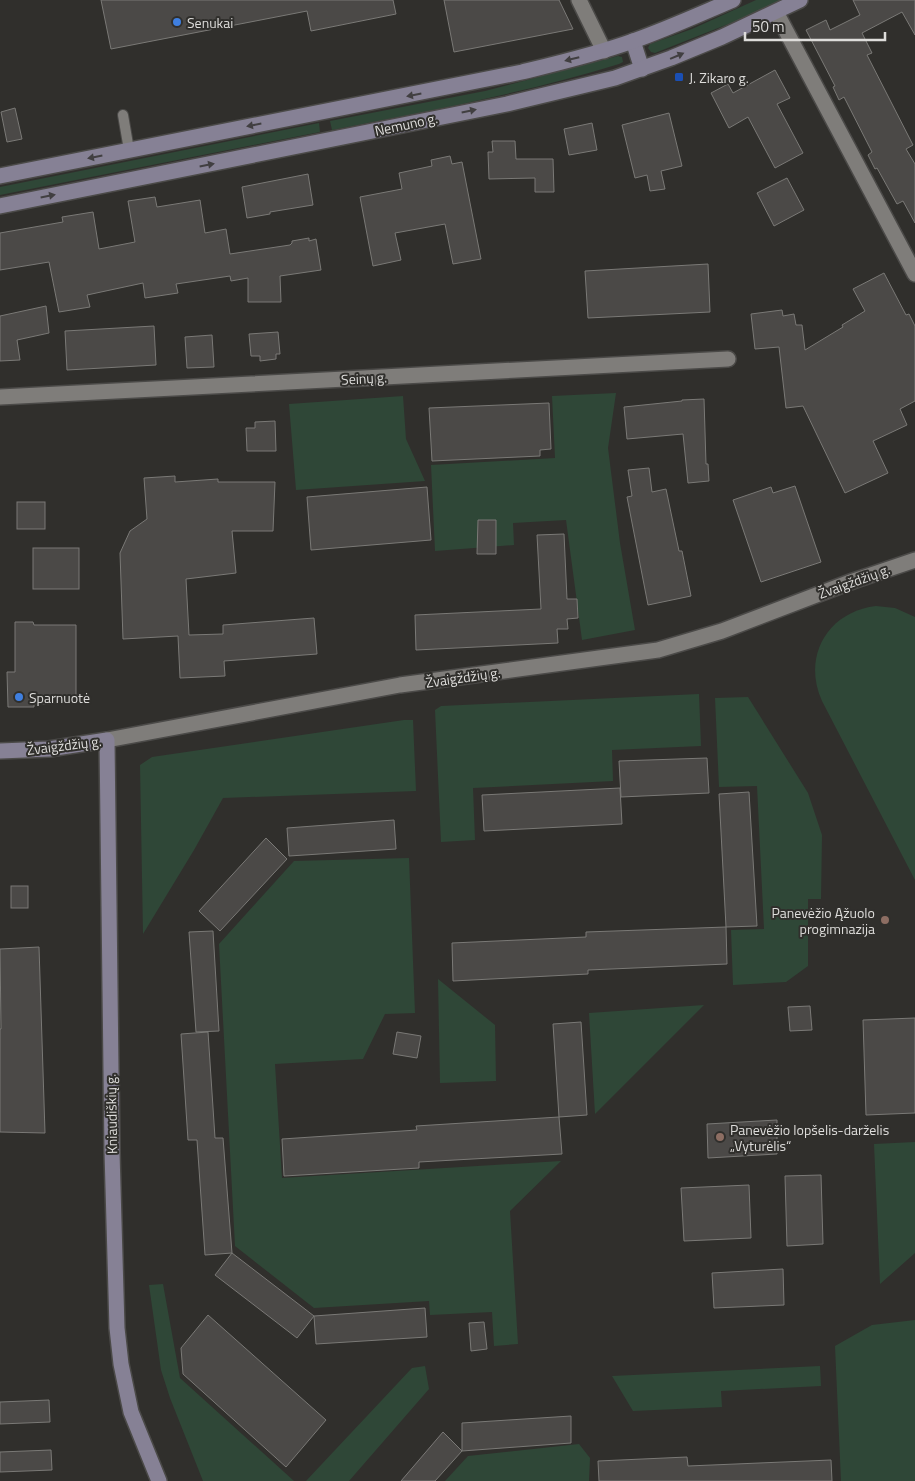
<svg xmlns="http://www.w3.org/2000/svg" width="915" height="1481" viewBox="0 0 915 1481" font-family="'Titillium Web',sans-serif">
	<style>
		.green { fill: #2f4737 }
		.building { fill: #4b4947; stroke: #7a7976 }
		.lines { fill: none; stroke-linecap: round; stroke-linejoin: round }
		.lane-casing { stroke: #4b4a48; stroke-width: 12 }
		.street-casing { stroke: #4b4a48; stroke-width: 18 }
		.secondary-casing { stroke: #4b4a48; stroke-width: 18 }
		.lane { stroke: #7f7d7a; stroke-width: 10 }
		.street { stroke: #7f7d7a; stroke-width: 15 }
		.secondary { stroke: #868195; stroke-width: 15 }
		.oneway { fill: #413f41 }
		.shop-dot { fill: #3f7fe0; stroke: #302f2c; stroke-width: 2 }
		.transit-dot { fill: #1a4fb4; stroke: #302f2c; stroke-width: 2 }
		.education-dot { fill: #8d6e63; stroke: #302f2c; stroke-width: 2 }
		.labels { text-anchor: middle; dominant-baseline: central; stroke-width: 4; stroke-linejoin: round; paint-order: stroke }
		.poi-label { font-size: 14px; fill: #dedddb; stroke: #302f2c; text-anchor: start }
		.street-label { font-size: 14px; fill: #dedddb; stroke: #302f2c }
	</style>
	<rect width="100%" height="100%" fill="#302f2c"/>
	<g class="green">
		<path d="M756,0H782L741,19L655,53L651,52L648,48L650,44L692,29Z"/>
		<path d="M618,56L622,57L623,62L619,64C525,93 428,111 332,130L330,121L485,91Z"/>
		<path d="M319,123L320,132L0,195V187Z"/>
		<path d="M616,393L608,448L620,543L635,630L582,640L566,520L513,523L514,545L435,551L431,465L555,458L552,396Z"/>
		<path d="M403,396L406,439L425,481L296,490L289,404Z"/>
		<path d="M876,606L895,608L915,617V880L822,701C802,657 827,612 876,606Z"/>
		<path d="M699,694L701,746L612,750L613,781L473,788L475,840L441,842L435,710L441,706Z"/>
		<path d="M748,697L808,793L822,835L821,899H808V966L786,982L733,985L731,930L764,929L757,786L719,787L715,698Z"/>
		<path d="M404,720H413L416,791L223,798L194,850L143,934L140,765L152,757Z"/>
		<path d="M409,858L415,1013L385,1014L363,1059L275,1064L282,1178L561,1161L510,1211L518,1344L494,1346L492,1312L430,1315L429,1301L314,1308L235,1246L219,944L294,861Z"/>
		<path d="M438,979L495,1025L496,1081L440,1083Z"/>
		<path d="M704,1005L595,1114L589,1013Z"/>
		<path d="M915,1142V1253L880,1284L874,1144Z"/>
		<path d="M163,1284L180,1378L294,1481H203L170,1398L161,1370L149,1285Z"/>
		<path d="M915,1320V1481H841L835,1346L872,1325Z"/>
		<path d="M425,1366L429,1389L349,1481H306L412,1368Z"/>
		<path d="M820,1366L821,1386L721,1391L722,1407L633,1411L612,1376Z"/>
		<path d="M579,1444L590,1458L589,1481H445L468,1456Z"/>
	</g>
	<g class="building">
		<path d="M101,0H393L396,14L311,31L307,11L111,49Z"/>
		<path d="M444,0H559L573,29L454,52Z"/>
		<path d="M853,0H915V35L902,12L862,33L872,53L867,55L913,145L906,149L915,164V223L903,201L897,204L877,168L875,169L868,155L872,152L844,97L839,100L833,87L835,86L806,30L826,20L830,30L860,15Z"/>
		<path d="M775,70L790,98L777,104L803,153L775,168L748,117L729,128L711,93L728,84L733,93Z"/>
		<path d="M15,108L22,139L7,142L1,112Z"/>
		<path d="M669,113L682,166L661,171L665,189L650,191L647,175L635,178L622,125Z"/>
		<path d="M592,123L597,150L569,155L564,129Z"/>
		<path d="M492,141H515L516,159H553L554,192H535V178L489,179L488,152H493Z"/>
		<path d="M450,156L452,164L462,162L481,259L453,264L445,224L395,233L401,260L373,266L360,197L402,189L399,173L432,166L431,160Z"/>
		<path d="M308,174L313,205L270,212V214L247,218L242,187Z"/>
		<path d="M787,178L804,210L774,226L757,193Z"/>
		<path d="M155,197L157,207L200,200L205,233L226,229L230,254L290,245L292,243V241L309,238V241L316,239L321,270L280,276L281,302H248V278L231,281L230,276L176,284L178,293L145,298L143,283L87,295L90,307L59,312L49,262L0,270V233L63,222L62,217L93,212L99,249L135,242L128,201Z"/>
		<path d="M708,264L710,312L588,318L585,271Z"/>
		<path d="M884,273L906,315L909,314L915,326V401L900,409L907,425L873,441L888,473L845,493L803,406L786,408L779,347L755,349L751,314L782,310L783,316L794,314L796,325H802L805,350L843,327L842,325L865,311L853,289Z"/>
		<path d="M46,306L49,333L17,340L20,360L0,361V316Z"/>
		<path d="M154,326L156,365L67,370L65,331Z"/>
		<path d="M278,332L280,354H276V359L260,361V356H251L249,334Z"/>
		<path d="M212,335L214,367L187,368L185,337Z"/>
		<path d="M704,399L706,464H708L709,481L688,483L683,434L627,439L624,407L682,401V400Z"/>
		<path d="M549,403L551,449L540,450V456L432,461L429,408Z"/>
		<path d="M275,421L276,451H247L246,428H255V422Z"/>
		<path d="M649,468L652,492L666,489L679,551H682L691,596L648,605L627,497L632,496L628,470Z"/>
		<path d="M175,476V482L218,479V482H275L273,531H232L236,573L186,579L189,635L223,634V625L314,618L317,654L224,661L225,676L180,678L178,636L123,639L120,553L130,531L147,519L144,478Z"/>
		<path d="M795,486L821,562L761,582L733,500L771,487L773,493Z"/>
		<path d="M427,487L431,540L311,550L307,497Z"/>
		<rect x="17" y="502" width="28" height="27"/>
		<path d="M478,520H496V554H477Z"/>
		<path d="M564,534L567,599H577L578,618L567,619L568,629H557L558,643L416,650L415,615L541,609L537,535Z"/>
		<rect x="33" y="548" width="46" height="41"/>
		<path d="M15,622H33L34,625H76V703L34,704V707H8L7,672H15Z"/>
		<path d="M707,758L709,793L621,797L619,761Z"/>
		<path d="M620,788L622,824L484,831L482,795Z"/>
		<path d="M749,792L757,926L726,927L719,794Z"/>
		<path d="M394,820L396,849L289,856L287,828Z"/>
		<path d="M266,838L287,859L220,931L199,911Z"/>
		<rect x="11" y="886" width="17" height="22"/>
		<path d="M726,927L727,964L588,970V974L453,981L452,943L586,937V932Z"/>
		<path d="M213,931L219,1031L196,1032L189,932Z"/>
		<path d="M39,947L45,1133L0,1132V1029H1L0,949Z"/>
		<path d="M810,1006L812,1030L790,1031L788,1007Z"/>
		<path d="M915,1018V1113L866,1115L863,1020Z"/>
		<path d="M581,1022L587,1115L559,1117L553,1024Z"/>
		<path d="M208,1032L215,1138H223L232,1253L205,1255L197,1140H188L181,1034Z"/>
		<path d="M397,1032L421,1036L417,1058L393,1054Z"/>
		<path d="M559,1117L562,1154L419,1162V1168L284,1176L282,1139L417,1130L416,1126Z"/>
		<path d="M777,1120V1154L708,1158L707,1124Z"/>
		<path d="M821,1175L823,1244L787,1246L785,1176Z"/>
		<path d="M749,1185L751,1238L684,1241L681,1188Z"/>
		<path d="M232,1253L314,1316L297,1338L215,1275Z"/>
		<path d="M783,1269L784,1305L714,1308L712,1273Z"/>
		<path d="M425,1308L427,1337L316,1344L314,1316Z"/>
		<path d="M208,1315L326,1420L286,1467L183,1374L181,1348Z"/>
		<path d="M484,1322L487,1349L471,1351L469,1323Z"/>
		<path d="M49,1400L50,1422L0,1424V1402Z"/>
		<path d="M571,1416V1443L462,1451V1423Z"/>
		<path d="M443,1432L462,1451L435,1481H401Z"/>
		<path d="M51,1450L52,1470L0,1472V1452Z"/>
		<path d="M687,1457L688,1466L831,1460L832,1481H599L598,1461Z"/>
	</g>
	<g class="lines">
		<g class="lane-casing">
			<path id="lane" d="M123,115L129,150"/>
		</g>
		<g class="street-casing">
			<g id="street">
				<path d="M579,0L604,51"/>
				<path d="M776,12L915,274"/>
				<path d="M0,397L728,359"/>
				<path d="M107,740L400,685L658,650L722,631L853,581L915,560"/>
			</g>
		</g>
		<g class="secondary-casing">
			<g id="secondary">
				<path d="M633,41L642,69"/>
				<path d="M0,176L522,72C559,63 597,54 633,41C667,29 700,14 733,0"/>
				<path d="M0,206L507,104L615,78L671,58L722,37L800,0"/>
				<path d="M0,751L49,749L107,740L112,1152L117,1328L121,1364L131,1412L159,1481"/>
			</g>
		</g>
		<use href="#lane" class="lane"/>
		<use href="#street" class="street"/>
		<use href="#secondary" class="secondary"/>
	</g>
	<defs><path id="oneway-solid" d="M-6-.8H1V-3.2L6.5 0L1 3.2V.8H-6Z" transform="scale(1.25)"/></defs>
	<g class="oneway">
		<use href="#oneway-solid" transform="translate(677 56) rotate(-23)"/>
		<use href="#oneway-solid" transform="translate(572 59) rotate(166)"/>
		<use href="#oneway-solid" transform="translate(414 95) rotate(169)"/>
		<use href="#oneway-solid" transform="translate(469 111) rotate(-12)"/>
		<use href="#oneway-solid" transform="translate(254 125) rotate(169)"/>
		<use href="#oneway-solid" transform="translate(95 157) rotate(169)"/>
		<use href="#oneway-solid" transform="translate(207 165) rotate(-11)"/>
		<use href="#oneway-solid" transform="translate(48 196) rotate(-11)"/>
	</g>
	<g class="shop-dot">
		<circle cx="177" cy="22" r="5"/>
		<circle cx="19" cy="697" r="5"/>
	</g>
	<rect class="transit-dot" x="674" y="72" width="10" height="10" rx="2.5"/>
	<g class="education-dot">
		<circle cx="885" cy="920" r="5"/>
		<circle cx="720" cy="1137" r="5"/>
	</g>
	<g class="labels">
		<g class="poi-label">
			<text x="187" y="22">Senukai</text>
			<text x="689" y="77">J. Zikaro g.</text>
			<text x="29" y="697">Sparnuotė</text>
			<text x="875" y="912" text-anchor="end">Panevėžio Ąžuolo<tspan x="875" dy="16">progimnazija</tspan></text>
			<text x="730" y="1129">Panevėžio lopšelis-darželis<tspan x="730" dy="16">„Vyturėlis“</tspan></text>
		</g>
		<g class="street-label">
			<text transform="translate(406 124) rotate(-12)">Nemuno g.</text>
			<text transform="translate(364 378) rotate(-3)">Seinų g.</text>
			<text transform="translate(854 581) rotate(-20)">Žvaigždžių g.</text>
			<text transform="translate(463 677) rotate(-8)">Žvaigždžių g.</text>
			<text transform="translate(64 745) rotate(-7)">Žvaigždžių g.</text>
			<text transform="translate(111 1114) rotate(-91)">Kniaudiškių g.</text>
		</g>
	</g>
	<path d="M745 32v8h140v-8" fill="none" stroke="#dedddb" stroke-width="2.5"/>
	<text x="752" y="32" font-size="15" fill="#dedddb" stroke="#302f2c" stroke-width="4" paint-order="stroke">50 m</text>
</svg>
